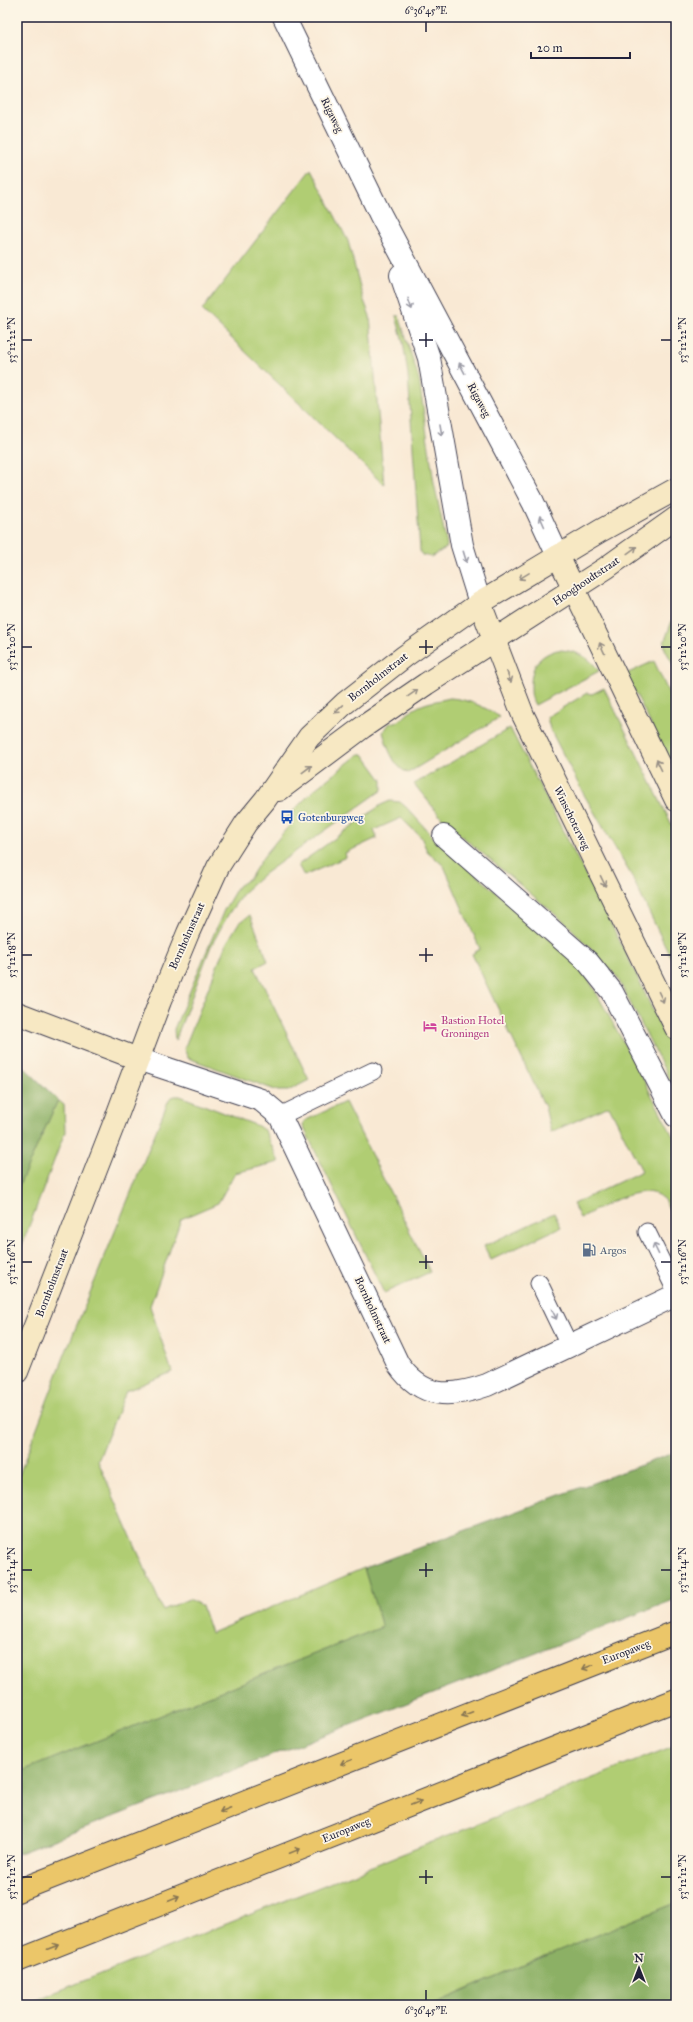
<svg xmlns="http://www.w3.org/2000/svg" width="693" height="2022" viewBox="0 0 693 2022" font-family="'IM FELL Great Primer',serif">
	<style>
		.green { fill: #b0cd73; stroke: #697857 }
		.forest { fill: #8cb065; stroke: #576950 }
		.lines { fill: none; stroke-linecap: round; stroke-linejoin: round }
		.lane-casing { stroke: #424052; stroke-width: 19 }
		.street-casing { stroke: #424052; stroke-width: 24 }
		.secondary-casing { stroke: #424052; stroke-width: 24 }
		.highway-casing { stroke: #424052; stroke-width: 24 }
		.lane { stroke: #fff; stroke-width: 17 }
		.street { stroke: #fff; stroke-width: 22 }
		.secondary { stroke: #f7e8c3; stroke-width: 22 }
		.highway { stroke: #ebc669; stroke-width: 22 }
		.oneway { stroke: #9c9ca7 }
		.oneway2 { stroke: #978f86 }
		.oneway3 { stroke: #867452 }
		.ticks { fill: none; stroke: #22223b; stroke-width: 1.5 }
		.labels { text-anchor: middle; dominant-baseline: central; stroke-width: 3.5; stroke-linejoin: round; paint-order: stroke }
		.street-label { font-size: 11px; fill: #22223b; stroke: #fcf5e5 }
		.transit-label { font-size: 11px; fill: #164399; stroke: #fcf5e5; text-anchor: start }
		.hotel-label { font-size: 11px; fill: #b23c85; stroke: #fcf5e5; text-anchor: start }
		.service-label { font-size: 11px; fill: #4e5e75; stroke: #fcf5e5; text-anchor: start }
		.neatline { fill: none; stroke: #22223b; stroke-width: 1.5 }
		.ticks-label { font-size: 10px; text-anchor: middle; fill: #22223b }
	</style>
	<rect width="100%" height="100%" fill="#fcf5e5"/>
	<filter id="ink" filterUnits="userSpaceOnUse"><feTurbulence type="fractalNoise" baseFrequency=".025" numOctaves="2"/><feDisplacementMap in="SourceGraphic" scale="8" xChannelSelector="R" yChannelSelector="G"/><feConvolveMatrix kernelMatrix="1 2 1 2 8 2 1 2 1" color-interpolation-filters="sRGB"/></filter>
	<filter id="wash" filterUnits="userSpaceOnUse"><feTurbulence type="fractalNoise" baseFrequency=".012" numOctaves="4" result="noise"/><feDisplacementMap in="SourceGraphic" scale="16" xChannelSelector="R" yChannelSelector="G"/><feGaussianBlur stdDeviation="0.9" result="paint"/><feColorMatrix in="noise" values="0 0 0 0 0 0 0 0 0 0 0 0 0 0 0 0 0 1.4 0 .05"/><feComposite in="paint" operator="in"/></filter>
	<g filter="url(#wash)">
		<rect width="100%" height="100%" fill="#f9e9d4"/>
		<g class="green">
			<path d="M311,169L348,241L363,298L370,316L384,485L202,310Z"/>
			<path d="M396,316H399L419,379L434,483L447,545L446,548L431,557L422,555L420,551L408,375L403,342Z"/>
			<path d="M676,610V670L665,649L664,643Z"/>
			<path d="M557,650C574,650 589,656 599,671L535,705C531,698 531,693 531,686C531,666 538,656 557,650Z"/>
			<path d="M654,661L676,709V775L626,674Z"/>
			<path d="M604,688L676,833V968L630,873L583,793L550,729L547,717L587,693L592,694Z"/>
			<path d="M450,698C468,699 485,707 500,717L408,773C393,767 387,746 383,732L390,723C401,722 405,715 414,709C425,702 438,701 450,698Z"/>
			<path d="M510,728L628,957L676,1060V1092L617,977L568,925L445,822L414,784Z"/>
			<path d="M359,754H363L382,780V790L264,874L245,891L229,913L211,946L175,1041L174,1029L224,910L238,886L250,878L264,856L292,822L286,818L315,789Z"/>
			<path d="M390,801L400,802L407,808L435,839L582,967L636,1065L676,1142V1225C672,1217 668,1203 662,1198C643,1180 599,1209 580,1218L573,1204L642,1171L609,1106L551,1132L545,1107L472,954L480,949L444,866L427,851L421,837L401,818L374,830L377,838L345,853L346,857L304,876L298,865L381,805Z"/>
			<path d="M250,915L268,961L255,968L309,1080L288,1091H278L188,1058L184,1049L226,944L238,924Z"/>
			<path d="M175,1096H180L258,1126L265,1131L279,1162L235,1173L218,1203L181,1219L150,1306L172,1372L126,1391L98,1461L163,1610L189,1599L202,1606L211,1633L364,1568L382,1627L17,1773V1480L65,1354L167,1104L170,1098Z"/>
			<path d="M58,1100L64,1105L65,1132L17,1258V1190Z"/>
			<path d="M345,1102L430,1272L384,1293L303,1126L304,1121Z"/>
			<path d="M554,1213L561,1227L491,1260L484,1246Z"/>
			<path d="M676,1745V1903L540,1958L432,2005H23Z"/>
		</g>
		<g class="forest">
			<path d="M17,1064L26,1069L58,1100L17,1190Z"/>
			<path d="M676,1452V1599L17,1854V1773L382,1627L364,1568Z"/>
			<path d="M676,1903V2005H432L540,1958Z"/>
		</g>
	</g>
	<g filter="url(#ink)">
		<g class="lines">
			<g class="lane-casing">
				<g id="lane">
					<path d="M280,1116L373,1071"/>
					<path d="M647,1232L676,1291"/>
					<path d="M539,1283L569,1345"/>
				</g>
			</g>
			<g class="street-casing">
				<g id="street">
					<path d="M284,17L380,214L533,502L558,556"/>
					<path d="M401,275L429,358L462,545L480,603"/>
					<path d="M444,836L588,962L612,992L676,1116"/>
					<path d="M138,1059L261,1100L280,1116L398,1364C422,1399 450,1398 487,1385L676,1295"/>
				</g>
			</g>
			<g class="secondary-casing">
				<g id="secondary">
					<path d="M558,556L676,800"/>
					<path d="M480,603L523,715L676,1028"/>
					<path d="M279,790L363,727L426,684L606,568L676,518"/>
					<path d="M17,1013L138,1059"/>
					<path d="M17,1372L115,1121L160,1001L188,933L218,867L246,823L265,800L309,737L345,703L405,656L480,603L600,531L676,489"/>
				</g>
			</g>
			<g class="highway-casing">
				<g id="highway">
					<path d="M17,1891L676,1632"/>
					<path d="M17,1961L676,1700"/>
				</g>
			</g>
			<use href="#lane" class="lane"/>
			<use href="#street" class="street"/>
			<use href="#secondary" class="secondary"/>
			<use href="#highway" class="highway"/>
		</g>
		<defs><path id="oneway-shaft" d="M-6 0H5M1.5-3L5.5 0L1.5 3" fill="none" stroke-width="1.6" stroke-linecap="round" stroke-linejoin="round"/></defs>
		<g class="oneway">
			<use href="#oneway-shaft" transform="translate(410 304) rotate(71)"/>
			<use href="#oneway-shaft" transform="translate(462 368) rotate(-118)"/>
			<use href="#oneway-shaft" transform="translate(441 430) rotate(80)"/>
			<use href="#oneway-shaft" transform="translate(542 521) rotate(-114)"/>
			<use href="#oneway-shaft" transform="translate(465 557) rotate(73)"/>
			<use href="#oneway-shaft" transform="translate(656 1249) rotate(-116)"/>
			<use href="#oneway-shaft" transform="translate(554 1314) rotate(64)"/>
		</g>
		<g class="oneway2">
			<use href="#oneway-shaft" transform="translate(632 550) rotate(-36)"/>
			<use href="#oneway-shaft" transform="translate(524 576) rotate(149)"/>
			<use href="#oneway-shaft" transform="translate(602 648) rotate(-115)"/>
			<use href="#oneway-shaft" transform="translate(509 677) rotate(69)"/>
			<use href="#oneway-shaft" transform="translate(413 693) rotate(-35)"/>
			<use href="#oneway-shaft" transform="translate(339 709) rotate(137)"/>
			<use href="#oneway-shaft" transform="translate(659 765) rotate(-116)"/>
			<use href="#oneway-shaft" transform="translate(307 769) rotate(-37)"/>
			<use href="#oneway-shaft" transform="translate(603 881) rotate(64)"/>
			<use href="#oneway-shaft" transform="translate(661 997) rotate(64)"/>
		</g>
		<g class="oneway3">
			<use href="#oneway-shaft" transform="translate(588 1667) rotate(159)"/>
			<use href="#oneway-shaft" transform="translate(467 1714) rotate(159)"/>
			<use href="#oneway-shaft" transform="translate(346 1762) rotate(159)"/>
			<use href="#oneway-shaft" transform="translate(416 1803) rotate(-22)"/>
			<use href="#oneway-shaft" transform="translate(225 1810) rotate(159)"/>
			<use href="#oneway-shaft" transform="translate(295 1851) rotate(-22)"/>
			<use href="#oneway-shaft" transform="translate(174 1899) rotate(-22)"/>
			<use href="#oneway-shaft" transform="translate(53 1947) rotate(-21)"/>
		</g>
	</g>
	<path class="ticks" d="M426,22V32M426,333V347M22,340H32M419,340H433M661,340H671M426,640V654M22,647H32M419,647H433M661,647H671M426,948V962M22,955H32M419,955H433M661,955H671M426,1255V1269M22,1262H32M419,1262H433M661,1262H671M426,1563V1577M22,1570H32M419,1570H433M661,1570H671M426,1870V1884M22,1877H32M419,1877H433M661,1877H671M426,1990V2000"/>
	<defs>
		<g id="bus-bare" transform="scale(1.08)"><path d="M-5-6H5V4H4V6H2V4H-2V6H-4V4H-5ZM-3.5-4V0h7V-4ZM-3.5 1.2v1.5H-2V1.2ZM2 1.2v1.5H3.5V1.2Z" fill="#1a4fb4" stroke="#fcf5e5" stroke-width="2.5" paint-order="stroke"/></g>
		<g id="hotel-bare" transform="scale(1.08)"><path d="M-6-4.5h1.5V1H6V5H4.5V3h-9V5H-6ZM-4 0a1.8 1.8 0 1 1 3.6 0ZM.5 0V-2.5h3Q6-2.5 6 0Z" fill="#d1479c" stroke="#fcf5e5" stroke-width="2.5" paint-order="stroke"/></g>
		<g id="fuel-bare" transform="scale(1.08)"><path d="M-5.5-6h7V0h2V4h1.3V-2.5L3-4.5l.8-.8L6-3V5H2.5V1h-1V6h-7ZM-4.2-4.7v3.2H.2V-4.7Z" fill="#5c6f8a" stroke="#fcf5e5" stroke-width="2.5" paint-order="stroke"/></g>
	</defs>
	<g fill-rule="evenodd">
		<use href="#bus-bare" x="287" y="817"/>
		<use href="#hotel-bare" x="430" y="1026"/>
		<use href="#fuel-bare" x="589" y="1250"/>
	</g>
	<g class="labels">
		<g class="street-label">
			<text transform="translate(332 115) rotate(64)">Rigaweg</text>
			<text transform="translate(479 400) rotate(62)">Rigaweg</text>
			<text transform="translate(586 581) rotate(-34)">Hooghoudtstraat</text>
			<text transform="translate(378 677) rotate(-38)">Bornholmstraat</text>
			<text transform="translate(572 818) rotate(64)">Winschoterweg</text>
			<text transform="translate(187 936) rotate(-66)">Bornholmstraat</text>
			<text transform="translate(52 1283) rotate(-69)">Bornholmstraat</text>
			<text transform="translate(373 1310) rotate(65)">Bornholmstraat</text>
			<text transform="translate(626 1652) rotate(-21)">Europaweg</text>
			<text transform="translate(346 1830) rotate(-22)">Europaweg</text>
		</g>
		<g class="transit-label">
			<text x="298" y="817">Gotenburgweg</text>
		</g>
		<g class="hotel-label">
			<text x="441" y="1020">Bastion Hotel<tspan x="441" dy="13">Groningen</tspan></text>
		</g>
		<g class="service-label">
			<text x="600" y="1250">Argos</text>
		</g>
	</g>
	<rect width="693" height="2022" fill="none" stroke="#fcf5e5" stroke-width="44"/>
	<g transform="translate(639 1968)" stroke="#fcf5e5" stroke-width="3" paint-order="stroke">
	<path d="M0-3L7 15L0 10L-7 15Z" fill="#22223b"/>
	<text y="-6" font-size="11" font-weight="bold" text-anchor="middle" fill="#22223b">N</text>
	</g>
	<path d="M531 52v6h99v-6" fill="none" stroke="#22223b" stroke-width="2"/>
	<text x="537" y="52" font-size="12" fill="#22223b" stroke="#fcf5e5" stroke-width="3" paint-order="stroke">20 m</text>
	<rect x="22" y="22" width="649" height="1978" class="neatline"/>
	<g class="ticks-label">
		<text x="426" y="14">6°36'45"E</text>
		<text transform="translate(11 340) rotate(-90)" y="4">53°12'22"N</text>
		<text transform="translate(682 340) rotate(-90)" y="4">53°12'22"N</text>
		<text transform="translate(11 647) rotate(-90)" y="4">53°12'20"N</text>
		<text transform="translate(682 647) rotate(-90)" y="4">53°12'20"N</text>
		<text transform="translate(11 955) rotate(-90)" y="4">53°12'18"N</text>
		<text transform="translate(682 955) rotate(-90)" y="4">53°12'18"N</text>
		<text transform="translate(11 1262) rotate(-90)" y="4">53°12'16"N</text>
		<text transform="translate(682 1262) rotate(-90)" y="4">53°12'16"N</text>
		<text transform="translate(11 1570) rotate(-90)" y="4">53°12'14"N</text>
		<text transform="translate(682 1570) rotate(-90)" y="4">53°12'14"N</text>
		<text transform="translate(11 1877) rotate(-90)" y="4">53°12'12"N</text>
		<text transform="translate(682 1877) rotate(-90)" y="4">53°12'12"N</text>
		<text x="426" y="2014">6°36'45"E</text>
	</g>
</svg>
